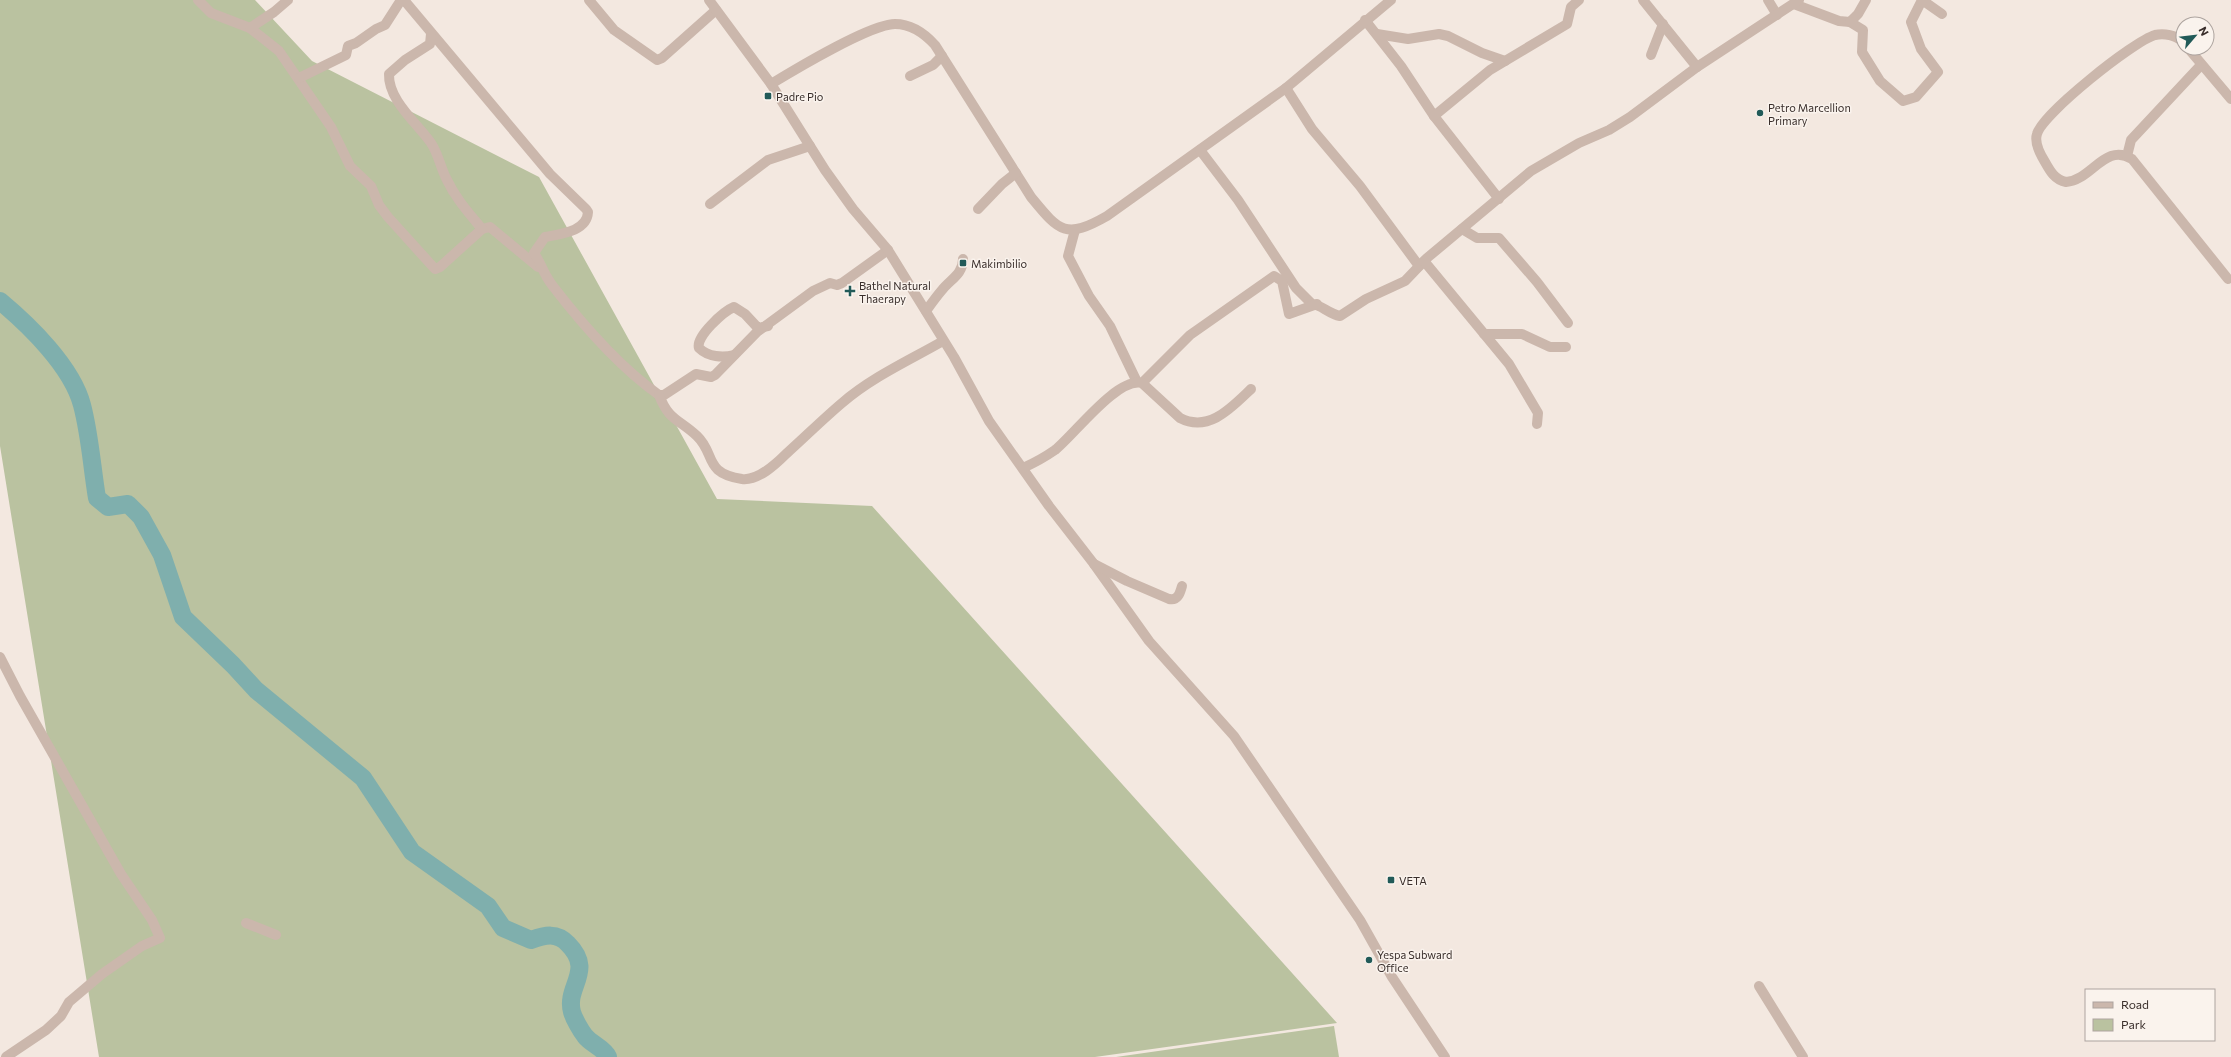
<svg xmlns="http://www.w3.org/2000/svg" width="2231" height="1057" viewBox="0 0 2231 1057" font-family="Commissioner,sans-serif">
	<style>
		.green { fill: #bac2a0 }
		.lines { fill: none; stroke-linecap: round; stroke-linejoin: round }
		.river { stroke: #7fafad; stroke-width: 18 }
		.minor { stroke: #cbb7ac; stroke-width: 10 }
		.poi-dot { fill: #215a58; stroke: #faf3ed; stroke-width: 1.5 }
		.labels { text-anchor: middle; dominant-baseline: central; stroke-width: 3; stroke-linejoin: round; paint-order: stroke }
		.poi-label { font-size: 11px; fill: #392e2b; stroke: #faf3ed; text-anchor: start }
	</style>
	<rect width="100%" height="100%" fill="#f3e8e0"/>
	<g class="green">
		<path d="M0,0H255L312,61L539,177L717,499L872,506L1337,1023L1095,1057H99L0,446Z"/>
		<path d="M1334,1026L1339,1057H1116Z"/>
	</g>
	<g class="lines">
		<path class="river" d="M0,301C30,326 72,367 82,405C90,435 92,468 97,498L108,507L128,504L141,517L162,555L183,617L233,665L256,690L363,778L412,852L488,906L503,928L531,940C545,935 557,932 568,944C595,971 565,986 572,1012C574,1019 581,1031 585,1036C591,1044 604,1048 608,1057"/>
		<g class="minor">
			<path d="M198,0L211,13L250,28L279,51L331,127L350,166L371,186L379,205L388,217L435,269L440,267L482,229L490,227L538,267"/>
			<path d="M404,0L550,174L586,209L588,212C587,232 559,234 545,237L534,253C541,263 543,273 552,285C582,324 618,366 659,395H664L696,374L711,377L715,375L757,332L813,291L830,283L837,285L842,283L888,250"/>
			<path d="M589,0L614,30L657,60L662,58L716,10"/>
			<path d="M709,0L771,84L825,170L853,209L888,250L954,357L989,421L1049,506L1094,564L1149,641L1234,736L1360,920L1392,977L1445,1057"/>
			<path d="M1643,0L1697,67"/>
			<path d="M1768,0L1777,15"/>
			<path d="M1922,0L1942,14"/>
			<path d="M1794,4L1839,21L1850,22L1858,14L1866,0"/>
			<path d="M1365,20L1401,66L1434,116L1499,199"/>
			<path d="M1850,22L1863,30L1862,52L1880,81L1903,101L1916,97L1938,72L1921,49L1911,22L1922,0"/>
			<path d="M250,28L274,12L288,0"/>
			<path d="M431,34L430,44L405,60L389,74C388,100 417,123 431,143C438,153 441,169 447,180C456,199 469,213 482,229"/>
			<path d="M1377,34L1408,39L1439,34L1448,36L1482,53L1505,61"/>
			<path d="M2183,42C2176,35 2164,33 2155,35C2134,41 2042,114 2037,134C2034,143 2040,154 2045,162C2050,171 2055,180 2066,182C2092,180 2105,142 2132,159L2228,279"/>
			<path d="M2188,48L2231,99"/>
			<path d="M1651,55L1663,24"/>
			<path d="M910,76L933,65L942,56"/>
			<path d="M299,78L346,55L348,46L356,43L376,29L385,25L401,0"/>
			<path d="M771,84C794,70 871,24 895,24C911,24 925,34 935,45L1031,197C1059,231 1065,240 1107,216L1286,88L1391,0"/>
			<path d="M1286,88L1312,129L1360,186L1419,266"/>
			<path d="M1434,116L1490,70L1567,24L1571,7L1579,0"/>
			<path d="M1200,150L1238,200L1296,288L1312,304C1320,304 1329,314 1340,316L1366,299L1405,281L1427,258L1531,171L1579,143L1609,130L1630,117L1697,67L1799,0"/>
			<path d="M2127,156L2131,140L2201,65"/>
			<path d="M710,204L768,160L810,146"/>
			<path d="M978,209L1002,184L1016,173"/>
			<path d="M1462,229L1477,238H1499L1537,282L1568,323"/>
			<path d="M1075,230L1068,256L1089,296L1110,326L1137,382"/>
			<path d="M1424,261L1509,364L1538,413L1537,424"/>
			<path d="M926,311C931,304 936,297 942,290C951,279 963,274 963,259"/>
			<path d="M1484,334H1522L1550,347H1566"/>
			<path d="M734,355C723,358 708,357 699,348C695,337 724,311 734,307L745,314L758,328L768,326"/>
			<path d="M1142,383L1190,335L1274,276L1282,281L1289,314L1317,304"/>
			<path d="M659,395C669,421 679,419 697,436C716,454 703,473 742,479C758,481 776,464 786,454C805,437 823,419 842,403C872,377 910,360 943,341"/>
			<path d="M1023,468C1034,463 1045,457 1055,450C1075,434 1117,377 1142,383L1180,418C1209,433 1232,407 1251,389"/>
			<path d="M1094,564L1127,581L1169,599C1178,601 1180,593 1182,586"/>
			<path d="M0,657L20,696L121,874L152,920L160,938L142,946L102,974L69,1002L61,1016L46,1030L6,1057"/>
			<path d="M246,923L276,935"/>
			<path d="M1759,986L1803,1057"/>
		</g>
	</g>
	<g class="poi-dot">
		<rect x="764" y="92" width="8" height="8" rx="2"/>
		<circle cx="1760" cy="113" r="4"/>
		<rect x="959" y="259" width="8" height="8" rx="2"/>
		<path d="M848 285h4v4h4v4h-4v4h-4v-4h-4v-4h4z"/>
		<rect x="1387" y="876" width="8" height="8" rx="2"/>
		<circle cx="1369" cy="960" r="4"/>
	</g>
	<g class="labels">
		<g class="poi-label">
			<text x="776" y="96">Padre Pio</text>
			<text x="1768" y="107">Petro Marcellion<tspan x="1768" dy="13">Primary</tspan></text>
			<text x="971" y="263">Makimbilio</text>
			<text x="859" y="285">Bathel Natural<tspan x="859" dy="13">Thaerapy</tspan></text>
			<text x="1399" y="880">VETA</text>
			<text x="1377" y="954">Yespa Subward<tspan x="1377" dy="13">Office</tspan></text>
		</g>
	</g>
	<rect x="2085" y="989" width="130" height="52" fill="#faf3ed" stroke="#ada49f"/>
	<rect x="2093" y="1002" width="20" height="6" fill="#cbb7ac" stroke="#ada49f"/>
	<text x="2121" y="1009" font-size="12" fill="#392e2b">Road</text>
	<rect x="2093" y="1019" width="20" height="12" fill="#bac2a0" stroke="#ada49f"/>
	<text x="2121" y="1029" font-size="12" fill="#392e2b">Park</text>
	<g transform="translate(2195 36) rotate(62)"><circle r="19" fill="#faf3ed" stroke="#ada49f"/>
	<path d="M0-3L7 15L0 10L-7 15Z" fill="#215a58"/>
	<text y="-6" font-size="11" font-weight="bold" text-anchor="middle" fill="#392e2b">N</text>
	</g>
</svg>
